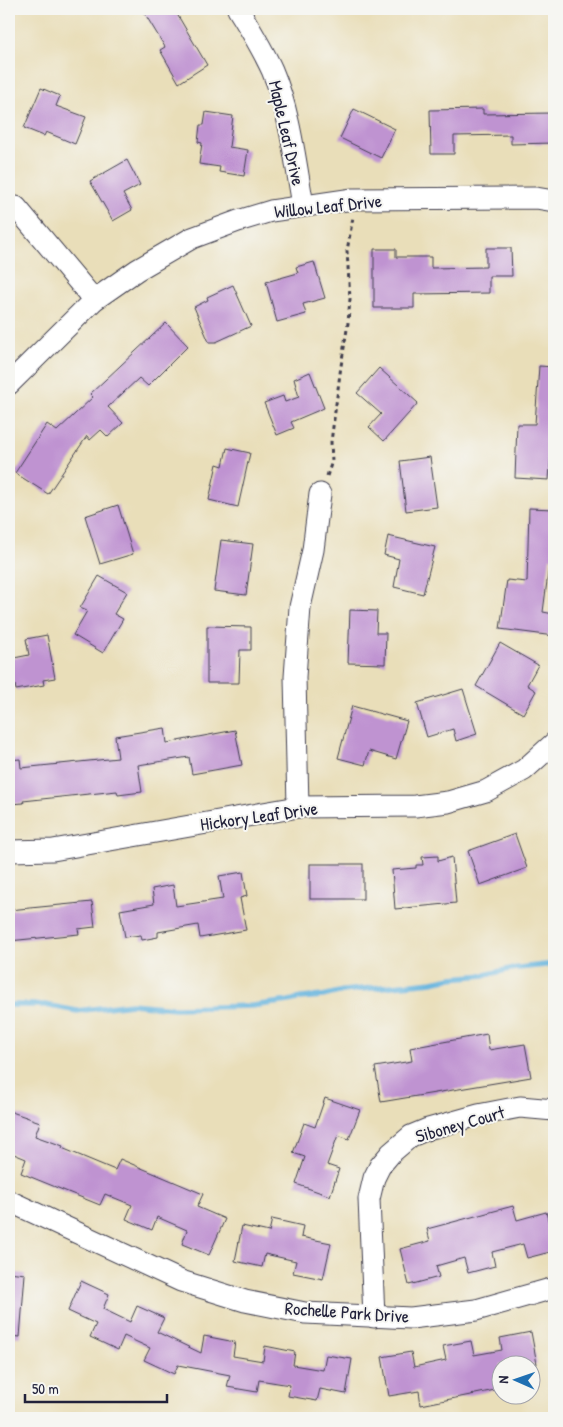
<svg xmlns="http://www.w3.org/2000/svg" width="563" height="1427" viewBox="0 0 563 1427" font-family="'Patrick Hand',sans-serif">
	<style>
		.lines { fill: none; stroke-linecap: round; stroke-linejoin: round }
		.stream { stroke: #62b2dd; stroke-width: 5.5 }
		.building { fill: #bf93d1 }
		.minor-casing { stroke: #403e4e; stroke-width: 23 }
		.path { stroke: #403e4e; stroke-width: 3; stroke-dasharray: 4 4; stroke-linecap: butt }
		.minor { stroke: #fff; stroke-width: 21 }
		.labels { text-anchor: middle; dominant-baseline: central; stroke-width: 4; stroke-linejoin: round; paint-order: stroke }
		.street-label { font-size: 18px; fill: #22223b; stroke: #f6f6f2 }
	</style>
	<rect width="100%" height="100%" fill="#f6f6f2"/>
	<filter id="ink" filterUnits="userSpaceOnUse"><feTurbulence type="fractalNoise" baseFrequency=".02" numOctaves="2"/><feDisplacementMap in="SourceGraphic" scale="10" xChannelSelector="R" yChannelSelector="G"/><feConvolveMatrix kernelMatrix="1 2 1 2 8 2 1 2 1" color-interpolation-filters="sRGB"/></filter>
	<filter id="wash" filterUnits="userSpaceOnUse"><feTurbulence type="fractalNoise" baseFrequency=".0096" numOctaves="4" result="noise"/><feDisplacementMap in="SourceGraphic" scale="20" xChannelSelector="R" yChannelSelector="G"/><feGaussianBlur stdDeviation="1.12" result="paint"/><feColorMatrix in="noise" values="0 0 0 0 0 0 0 0 0 0 0 0 0 0 0 0 0 1.4 0 .05"/><feComposite in="paint" operator="in"/></filter>
	<g filter="url(#wash)">
		<rect width="100%" height="100%" fill="#e9deb9"/>
		<g class="lines">
			<path class="stream" d="M9,1005H45L77,1011L131,1004L175,1008L252,1006L289,1001L301,998L323,996L343,991L432,982L451,978L485,975L510,969L554,964"/>
		</g>
		<g id="blocks">
			<g class="building">
				<path d="M142,9H174L207,65L179,83L160,50L165,47Z"/>
				<path d="M41,88L60,96L56,106L86,117L75,144L46,132L44,136L24,128Z"/>
				<path d="M354,109L395,129L381,158L340,138Z"/>
				<path d="M483,109V114L554,113V143L511,144V135L454,136V154H431L430,110Z"/>
				<path d="M206,112L233,116L229,147L248,150L244,176L219,172L220,167L199,164L202,143L198,142L200,125H204Z"/>
				<path d="M127,160L140,185L123,194L132,210L113,221L90,181Z"/>
				<path d="M486,248H511L512,276H489V293L414,294V308H374V249H396V257H431V268L486,267Z"/>
				<path d="M314,262L325,298L303,304L306,314L277,322L266,282L298,273L296,267Z"/>
				<path d="M233,285L251,326L216,342H209L194,307L208,300L207,297Z"/>
				<path d="M166,323L188,346L148,386L139,378L108,407L123,423L108,437L101,430L90,440L87,436L48,494L15,473L47,424L57,431L93,397L90,394Z"/>
				<path d="M539,366L554,367V451H551L549,480L515,478L517,424H535Z"/>
				<path d="M379,368L418,403L384,441L369,427L381,414L357,393Z"/>
				<path d="M310,372L324,408L291,422L294,428L277,435L264,403L283,396L285,402L299,397L294,379Z"/>
				<path d="M227,448L250,453L238,507L209,500L217,464L223,466Z"/>
				<path d="M430,457L437,507L406,511L400,461Z"/>
				<path d="M118,505L133,554L100,564L85,516Z"/>
				<path d="M529,508L554,509V558H550L543,612L554,614V636L500,629L507,580L527,582Z"/>
				<path d="M388,536L435,547L423,594L394,587L399,559L384,555Z"/>
				<path d="M221,540L253,544L246,595L214,591Z"/>
				<path d="M99,576L127,592L114,614L123,619L103,653L73,635L87,611L80,608Z"/>
				<path d="M350,610L377,611L376,633H386L385,664L348,663Z"/>
				<path d="M207,626L251,627V650H240L239,683H207Z"/>
				<path d="M47,635L55,678L43,680L44,685L16,690L15,685L9,686V659L29,655L26,639Z"/>
				<path d="M500,643L538,665L527,685L536,691L523,714L476,686Z"/>
				<path d="M463,689L477,734L456,741L453,729L427,737L417,703Z"/>
				<path d="M352,706L407,721L396,759L369,751L365,765L338,758Z"/>
				<path d="M165,728L167,743L235,730L242,765L192,774L189,757L138,765L142,792L118,795L117,791L23,801L24,803L9,804V760L20,759L21,768L118,758L115,736Z"/>
				<path d="M515,834L527,868L480,885L468,851Z"/>
				<path d="M438,856V861L452,857L456,903L395,909L392,870L416,868V865H423L422,857Z"/>
				<rect x="310" y="864" width="53" height="35"/>
				<path d="M243,872L247,896L240,898L246,930L200,938L198,925L158,932V937L142,940L141,935L125,937L120,910L154,904L152,889L173,885L176,906L223,899L219,876Z"/>
				<path d="M92,902L95,927L78,929L79,934L9,941V910Z"/>
				<path d="M487,1034L489,1050L525,1044L531,1077L381,1102L375,1067L412,1061L410,1048Z"/>
				<path d="M325,1098L360,1110L349,1139L338,1135L327,1165L339,1169L330,1196L296,1184L305,1157L293,1153L304,1123L315,1127Z"/>
				<path d="M9,1111L40,1122L35,1136L63,1146L62,1148L115,1170L120,1159L203,1194L197,1207L225,1219L209,1255L182,1244L187,1230L157,1217L152,1230L126,1219L132,1205L105,1194L100,1205L21,1173L26,1159L9,1152Z"/>
				<path d="M513,1206L517,1220L546,1212L554,1243V1251L527,1258L523,1244L492,1252L495,1266L468,1273L464,1258L436,1266L439,1277L409,1285L400,1249L430,1241L427,1229Z"/>
				<path d="M272,1219L303,1226L301,1237L331,1243L323,1279L293,1273L296,1261L265,1254L262,1267L235,1261L242,1226L269,1232Z"/>
				<path d="M9,1272L25,1274L20,1337L9,1336Z"/>
				<path d="M81,1281L109,1294L103,1309L130,1322L137,1306L164,1318L157,1332L201,1353L204,1336L235,1342L233,1356L263,1361L265,1346L295,1352L293,1365L323,1370L326,1355L352,1359L346,1394L320,1389L317,1401L288,1396L290,1385L259,1380L257,1392L227,1387L230,1375L178,1365L174,1374L144,1360L150,1348L124,1336L118,1350L90,1337L96,1324L68,1311Z"/>
				<path d="M531,1332L537,1364H500V1389L421,1405L419,1391L389,1396L382,1357L411,1352L414,1367L446,1360L443,1346L471,1341L474,1355L502,1350L500,1338Z"/>
			</g>
		</g>
	</g>
	<g filter="url(#ink)">
		<use href="#blocks" fill-opacity="0" stroke="#403e4e" stroke-width="1"/>
		<g class="lines">
			<g class="minor-casing">
				<g id="minor">
					<path d="M238,9C250,29 262,48 272,70C290,112 295,160 303,205"/>
					<path d="M16,207L94,300"/>
					<path d="M9,384L94,300L137,270L192,238L238,221L271,211L353,199L536,198L554,201"/>
					<path d="M298,807L295,677L300,607L313,550L320,494"/>
					<path d="M9,851L53,850L298,807L415,806L448,802L486,791L524,770L554,743"/>
					<path d="M9,1201L181,1281L245,1301L305,1313L411,1318L476,1310L554,1288"/>
					<path d="M374,1317L369,1199L374,1178L380,1166L391,1153L411,1136L428,1129L478,1115L520,1107L554,1110"/>
				</g>
			</g>
			<path class="path" d="M327,476L332,461L331,442L341,366L348,323L350,299L347,251L353,217"/>
			<use href="#minor" class="minor"/>
		</g>
	</g>
	<g class="labels">
		<g class="street-label">
			<text transform="translate(287 133) rotate(77)">Maple Leaf Drive</text>
			<text transform="translate(328 206) rotate(-6)">Willow Leaf Drive</text>
			<text transform="translate(259 816) rotate(-8)">Hickory Leaf Drive</text>
			<text transform="translate(460 1124) rotate(-16)">Siboney Court</text>
			<text transform="translate(347 1312) rotate(4)">Rochelle Park Drive</text>
		</g>
	</g>
	<rect width="563" height="1427" fill="none" stroke="#f6f6f2" stroke-width="30"/>
	<g transform="translate(516 1380) rotate(272)"><circle r="24" fill="#f6f6f2" stroke="#a1a1a9"/>
	<path d="M0-4L9 19L0 12L-9 19Z" fill="#1f6fb2"/>
	<text y="-8" font-size="14" font-weight="bold" text-anchor="middle" fill="#22223b">N</text>
	</g>
	<path d="M25 1394v8h142v-8" fill="none" stroke="#22223b" stroke-width="2.5"/>
	<text x="32" y="1394" font-size="15" fill="#22223b" stroke="#f6f6f2" stroke-width="4" paint-order="stroke">50 m</text>
</svg>
